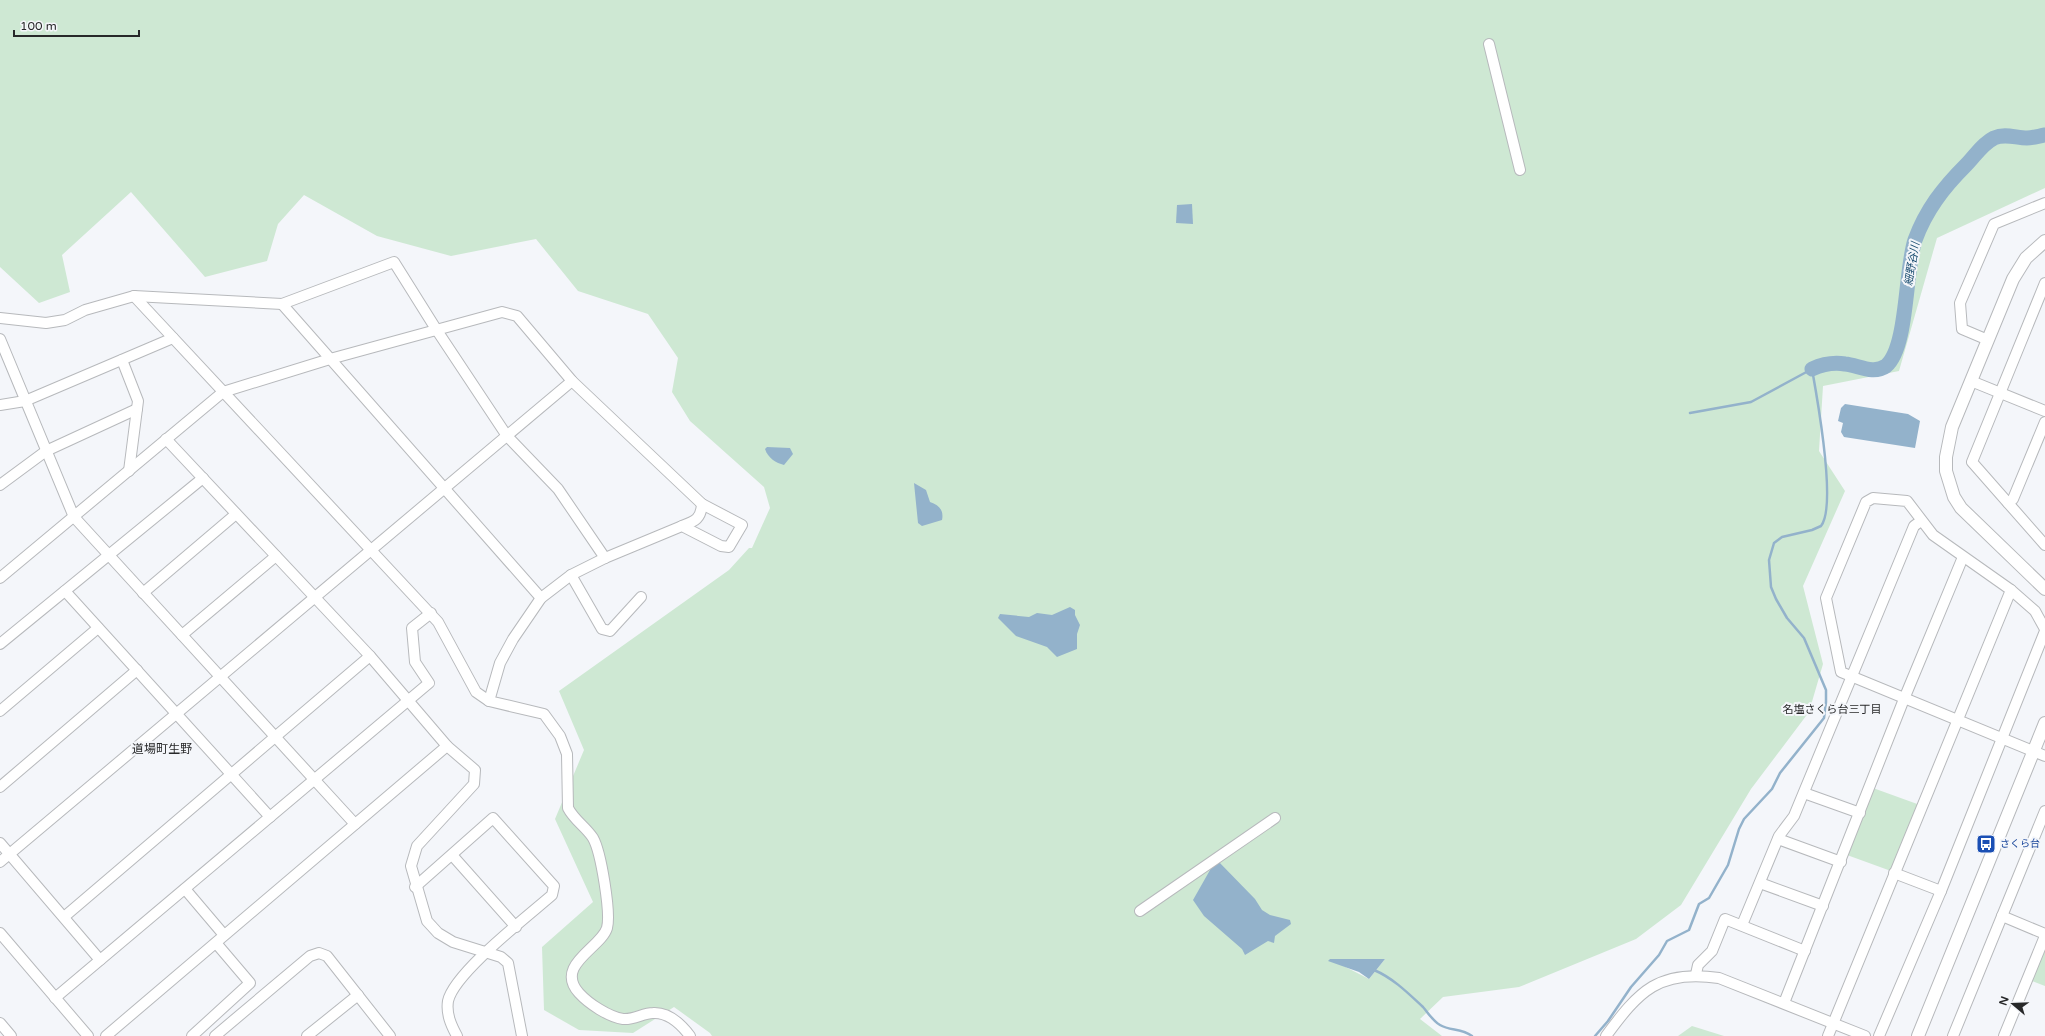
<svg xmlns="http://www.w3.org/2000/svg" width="2045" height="1036" viewBox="0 0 2045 1036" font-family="'Varela Round','Noto Sans JP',sans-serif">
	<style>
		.green { fill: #cee8d3; fill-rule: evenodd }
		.water { fill: #93b2cb }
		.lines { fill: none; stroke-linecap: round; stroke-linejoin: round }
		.stream { stroke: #93b2cb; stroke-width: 2.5 }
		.river { stroke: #93b2cb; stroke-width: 15 }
		.minor-casing { stroke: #b7b9bc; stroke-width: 12 }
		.tertiary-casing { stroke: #b7b9bc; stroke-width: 14 }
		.minor { stroke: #fff; stroke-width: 10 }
		.tertiary { stroke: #fff; stroke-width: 12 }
		.labels { text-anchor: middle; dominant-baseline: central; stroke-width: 4; stroke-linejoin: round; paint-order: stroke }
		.transit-label { font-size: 10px; fill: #164399; stroke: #f4f6fa; text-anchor: start }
		.water-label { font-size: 11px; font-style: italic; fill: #1a4d70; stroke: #f4f6fa }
		.neighbourhood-label { font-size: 11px; fill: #272829; stroke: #f4f6fa }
		.quarter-label { font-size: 12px; fill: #272829; stroke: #f4f6fa }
	</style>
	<rect width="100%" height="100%" fill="#f4f6fa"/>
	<g class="green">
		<path d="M0,0H2045V188L1937,238L1899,371L1823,386L1819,451L1845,491L1803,586L1823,664L1809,712L1751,789L1681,905L1636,939L1519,987L1443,997L1420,1019L1442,1036H712L710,1033L674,1007L633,1033L579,1030L544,1010L542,947L593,902L555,819L584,750L559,691L729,570L749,548H752L770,508L764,487L690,421L672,392L678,358L648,314L578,291L536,239L451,256L377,236L304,195L278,224L267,261L205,277L131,192L62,255L70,292L39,303L0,267ZM1330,959H1385L1369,979Z"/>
		<path d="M1873,788L1920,805L1891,871L1847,855Z"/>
		<path d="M2045,948V986L2032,981Z"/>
		<path d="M1692,1026L1724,1036H1678Z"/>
	</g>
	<g class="water">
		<path d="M1192,204L1193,224L1176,223L1177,205Z"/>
		<path d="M1845,404L1908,414L1920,421L1915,448L1844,437L1841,432L1843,423L1838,421L1841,408Z"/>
		<path d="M767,447L790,448L793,454L784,465C776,463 768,458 765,449Z"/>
		<path d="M914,483L926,490L930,502C939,505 944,510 942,520L922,526L918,523Z"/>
		<path d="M1070,607L1075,610V615L1080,625L1077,634V649L1057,657L1047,647L1016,636L998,618L1000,614L1029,617L1037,613L1052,615Z"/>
		<path d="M1218,861L1255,899L1262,910L1270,915L1290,920L1291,924L1275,936L1274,943L1268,941L1245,955L1242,949L1204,916L1193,900L1214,863Z"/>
		<path d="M1330,959H1385L1369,979L1359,972L1328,961Z"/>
	</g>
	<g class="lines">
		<g class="stream">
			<path d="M1374,970C1393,978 1408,993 1423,1007C1429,1014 1433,1021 1440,1025C1450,1031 1462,1028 1472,1036"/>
			<path d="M1595,1036L1608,1021L1631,987L1659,955L1667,941L1689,930L1699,904L1709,898L1728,865L1739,829L1744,819L1772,789L1780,773L1824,718L1826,702V690L1804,638L1787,618L1776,599L1771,587L1769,560L1774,543L1782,537L1812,530L1821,526C1837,506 1817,397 1812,369L1751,402L1690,413"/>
		</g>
		<path class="river" d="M1812,369C1823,364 1833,362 1845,364C1858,365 1873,375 1886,366C1908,348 1905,269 1915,240C1926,210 1943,188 1966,165C1975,156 1982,144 1994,138C2005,133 2016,138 2027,138C2033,138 2039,136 2045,135"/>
		<g class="minor-casing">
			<g id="minor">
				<path d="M1489,44L1520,170"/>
				<path d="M2045,283L1972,462L2045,545"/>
				<path d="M134,296L438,622L476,692L489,701L544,714L560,736L567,754L568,808C574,820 586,827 593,838C601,852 611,913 607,928C601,948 554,965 579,993C589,1004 609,1017 623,1019C634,1020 643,1013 653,1013C669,1012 681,1024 690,1036"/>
				<path d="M282,304L541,598"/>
				<path d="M0,318L46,323L65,320L85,310L134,296L282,304L394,262L436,329L507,436L558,489L605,558"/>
				<path d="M0,339L74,517L355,824"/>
				<path d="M1988,340L1962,329L1960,303L1994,224L2045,203"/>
				<path d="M122,360L138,401L129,471"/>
				<path d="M1971,381L2045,411"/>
				<path d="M0,405L25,401L173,338"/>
				<path d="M166,439L370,656L447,746L475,770L474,784L417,846L411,866L427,921L438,933L453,942L501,957L508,963L522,1036"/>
				<path d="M0,485L46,451L137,409"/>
				<path d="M2008,503L2013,499L2045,422"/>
				<path d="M682,526C695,521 701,519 702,504"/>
				<path d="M571,575L602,629L610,631L641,597"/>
				<path d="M0,578L223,392L330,359L502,312L517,316L572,381L702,504L742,525L729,547L721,546L682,526L605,558L571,575L541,598L513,639L500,663L489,701"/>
				<path d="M65,591L270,817"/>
				<path d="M143,593L236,514"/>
				<path d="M2045,629L2035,611L2011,590L1933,535L1907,501L1873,498L1866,502L1826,598L1841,672L2045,756"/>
				<path d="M182,635L276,556"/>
				<path d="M0,644L203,478"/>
				<path d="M0,711L98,628"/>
				<path d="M0,787L137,670"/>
				<path d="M1804,793L1860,813"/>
				<path d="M1778,839L1841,862"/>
				<path d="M0,843L100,960"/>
				<path d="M452,855L516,927"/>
				<path d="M0,862L572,381"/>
				<path d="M1894,873L1941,891"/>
				<path d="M1760,883L1823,906"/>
				<path d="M415,887L493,818L554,886L552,895C528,916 454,973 448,1001C446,1014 451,1025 457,1036"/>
				<path d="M185,889L224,935"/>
				<path d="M1140,911L1275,818"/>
				<path d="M2002,916L2045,934"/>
				<path d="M64,917L370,656"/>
				<path d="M1742,925L1779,836L1794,816L1914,526L1921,521"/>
				<path d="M0,933L88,1036"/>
				<path d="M1696,974L1698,965L1712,951L1725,919L1805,951"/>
				<path d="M55,998L429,683L415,662L412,628L431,613"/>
				<path d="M1784,1003L1904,699L1963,557"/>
				<path d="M0,1023L11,1036"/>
				<path d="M106,1036L447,746"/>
				<path d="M192,1036L250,983L216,943"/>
				<path d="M215,1036L310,956L319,953L327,956L390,1036"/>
				<path d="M307,1036L358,995"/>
				<path d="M1606,1036C1639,991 1659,969 1719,978L1865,1036"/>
				<path d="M1828,1036L2011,590"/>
				<path d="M1879,1036L1941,891L2045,631"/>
				<path d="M1953,1036L2045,811"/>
				<path d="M2004,1036L2045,936"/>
			</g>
		</g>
		<g class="tertiary-casing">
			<g id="tertiary">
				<path d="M2045,241L2026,258L2013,279L1952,427L1946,457V471L1954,497L1961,508L2045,589"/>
				<path d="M1918,1036L2045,723"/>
			</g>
		</g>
		<use href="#minor" class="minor"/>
		<use href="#tertiary" class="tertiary"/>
	</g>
	<defs>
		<g id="bus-square" transform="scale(1)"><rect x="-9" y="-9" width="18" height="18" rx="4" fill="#1a4fb4" stroke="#f4f6fa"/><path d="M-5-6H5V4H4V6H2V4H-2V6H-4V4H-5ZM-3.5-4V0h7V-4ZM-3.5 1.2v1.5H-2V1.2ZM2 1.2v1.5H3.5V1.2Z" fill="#fff"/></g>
	</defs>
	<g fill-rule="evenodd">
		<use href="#bus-square" x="1986" y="844"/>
	</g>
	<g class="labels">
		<g class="transit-label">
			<text x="2000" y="844">さくら台</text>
		</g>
		<g class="water-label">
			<text transform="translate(1912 264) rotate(-80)">細野谷川</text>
		</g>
		<g class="neighbourhood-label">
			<text x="1832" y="709">名塩さくら台三丁目</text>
		</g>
		<g class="quarter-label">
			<text x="162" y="749">道場町生野</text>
		</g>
	</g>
	<g transform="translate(2013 1004) rotate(289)" stroke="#f4f6fa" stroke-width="3" paint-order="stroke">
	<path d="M0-3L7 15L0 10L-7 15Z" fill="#272829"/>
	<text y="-6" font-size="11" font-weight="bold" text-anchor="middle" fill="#272829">N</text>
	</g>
	<path d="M14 30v6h125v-6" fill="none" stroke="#272829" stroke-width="2"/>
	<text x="20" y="30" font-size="12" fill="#272829" stroke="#f4f6fa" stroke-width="3" paint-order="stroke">100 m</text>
</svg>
